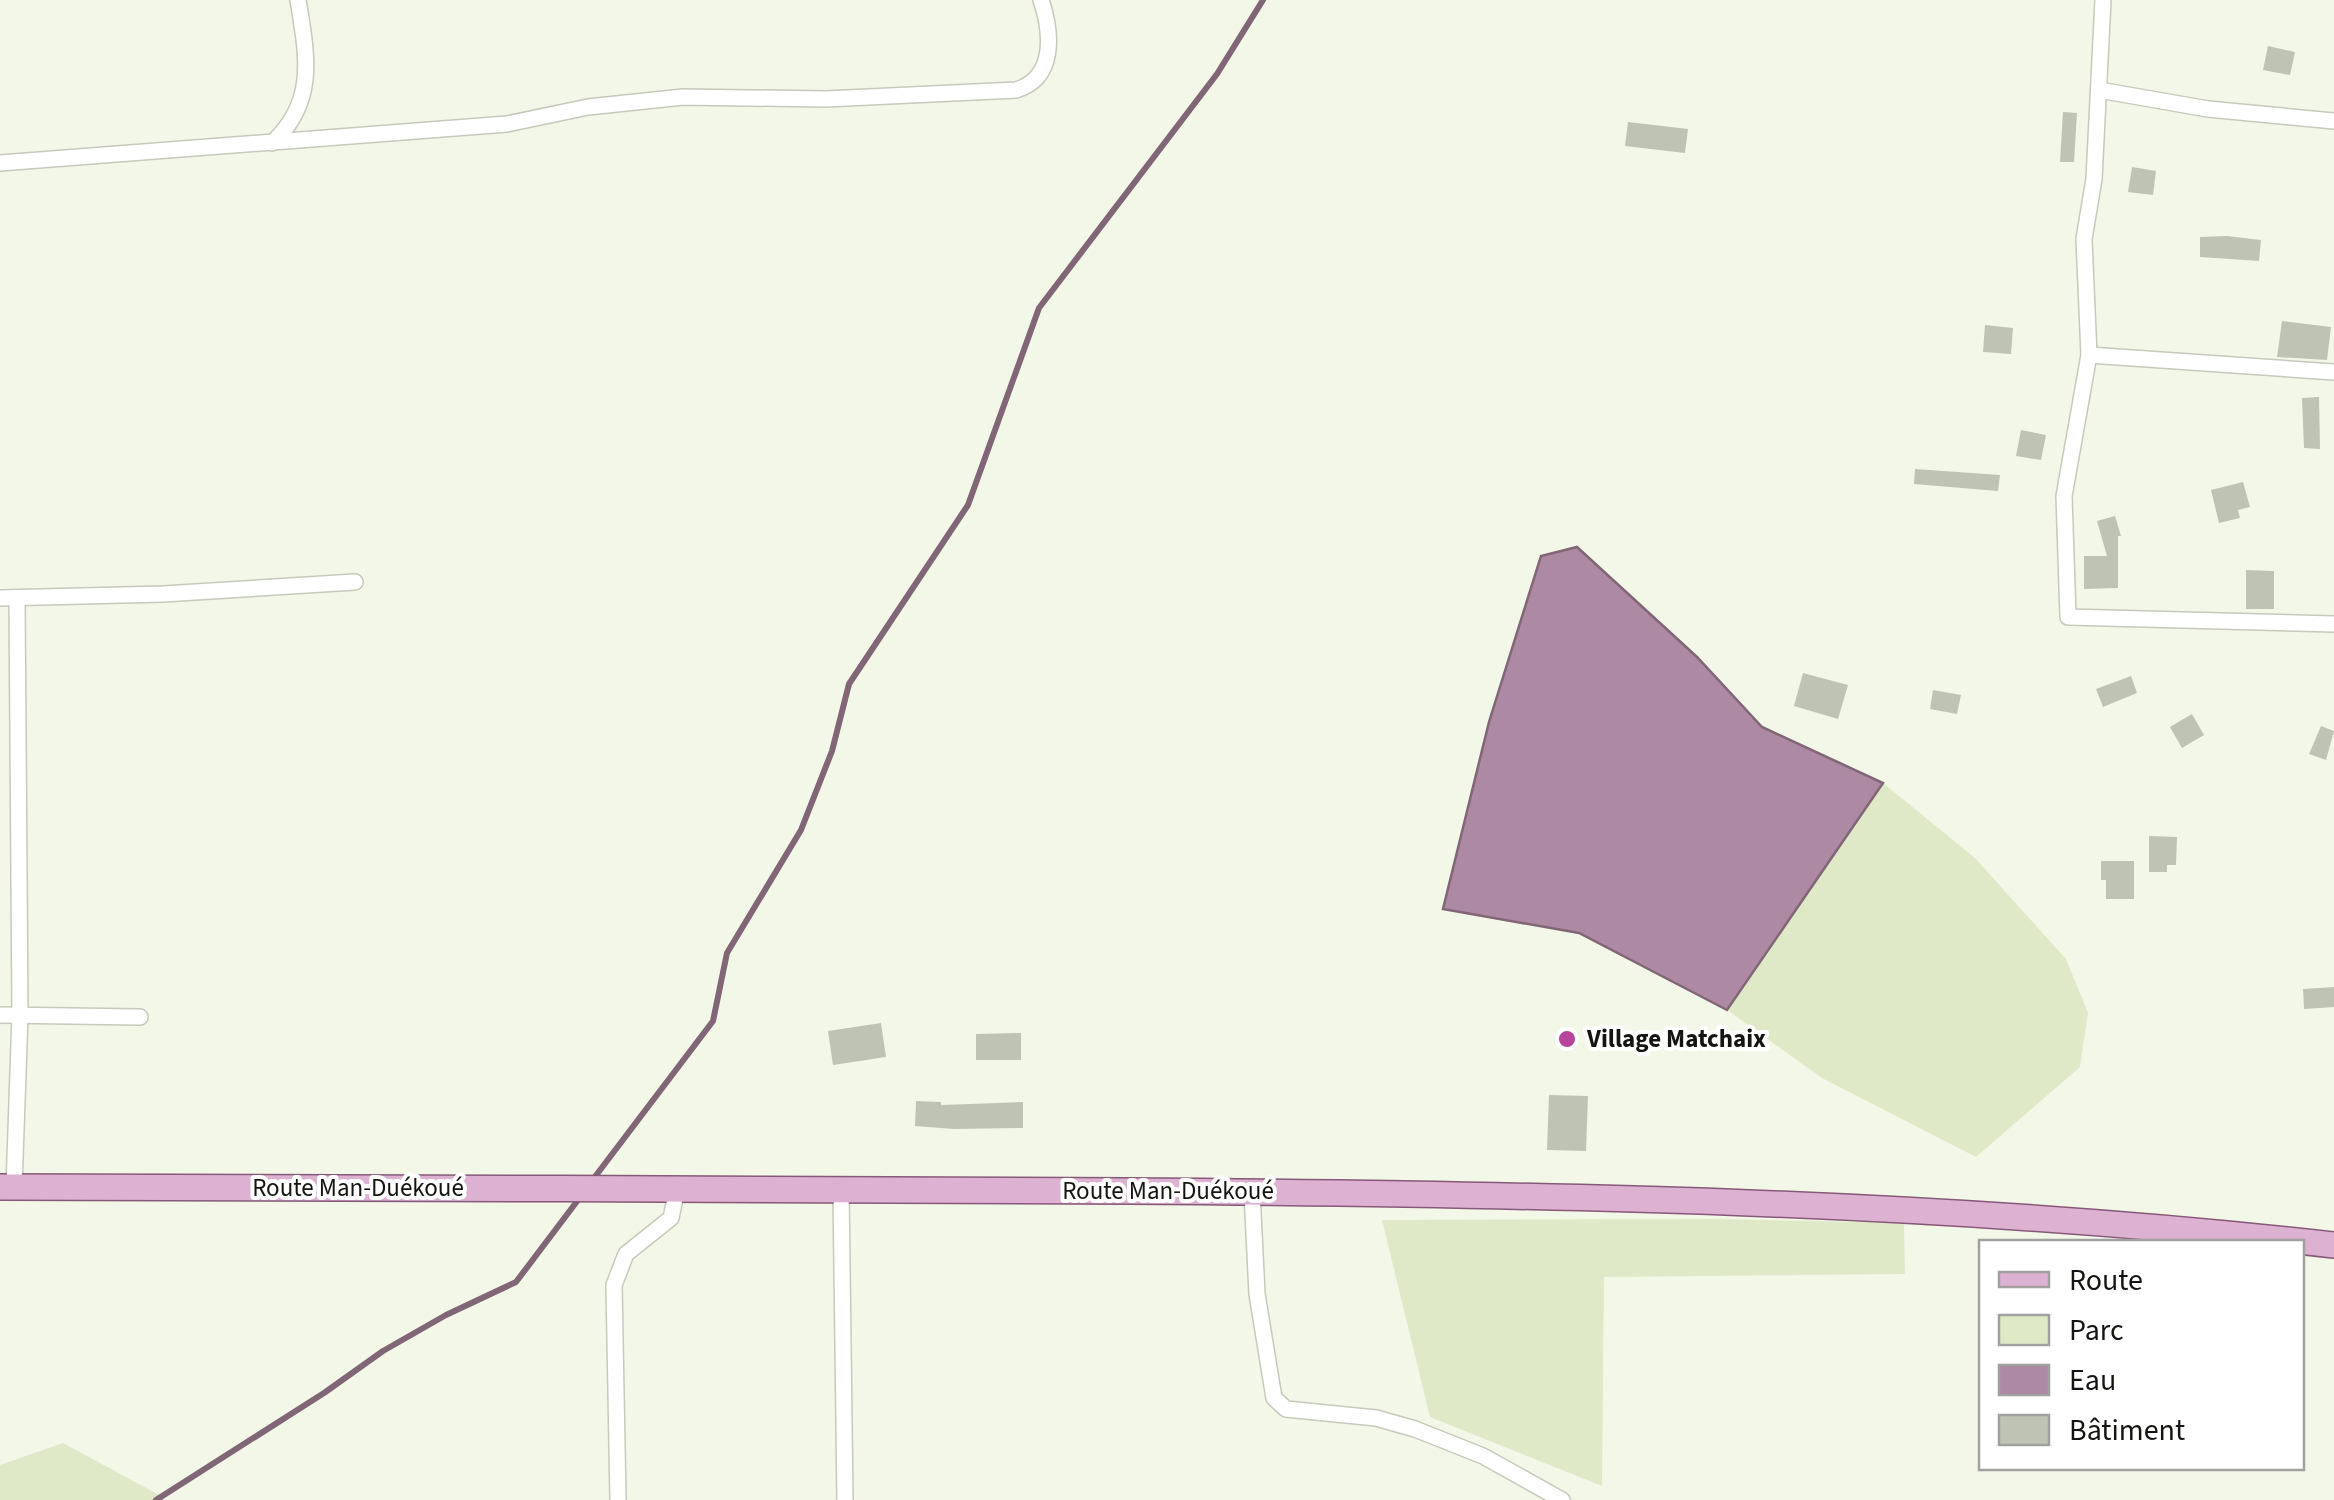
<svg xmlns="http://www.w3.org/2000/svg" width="2334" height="1500" viewBox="0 0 2334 1500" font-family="'Source Sans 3',sans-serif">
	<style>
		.green { fill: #dfe9c7 }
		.water { fill: #ae89a3; stroke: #806677; stroke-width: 2.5 }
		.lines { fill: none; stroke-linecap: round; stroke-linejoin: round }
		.stream { stroke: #806677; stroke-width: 6 }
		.building { fill: #bec3b4 }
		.street-casing { stroke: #c5cabb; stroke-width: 18 }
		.primary-casing { stroke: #875979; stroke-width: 28 }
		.street { stroke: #fff; stroke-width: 15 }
		.primary { stroke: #ddb1d1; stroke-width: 25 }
		.poi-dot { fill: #b7449d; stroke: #fff; stroke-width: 4 }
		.labels { text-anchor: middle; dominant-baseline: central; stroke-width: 8; stroke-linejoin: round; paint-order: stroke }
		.poi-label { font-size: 25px; font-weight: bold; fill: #131510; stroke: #fff; text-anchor: start }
		.street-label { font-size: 25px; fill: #131510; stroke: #fff }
	</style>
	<rect width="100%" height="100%" fill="#f3f7e8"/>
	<g class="green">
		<path d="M1883,783L1975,858L2066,959L2088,1013L2080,1067L1976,1157L1822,1078L1727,1010Z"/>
		<path d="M1716,1219L1904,1223L1905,1274L1604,1277L1602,1486L1430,1417L1382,1220Z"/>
		<path d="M63,1443L163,1497L164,1500H0V1465Z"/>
	</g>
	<path class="water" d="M1577,547L1697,657L1762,727L1883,783L1727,1010L1579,933L1443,909L1489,722L1541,556Z"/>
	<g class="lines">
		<g class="stream">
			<path d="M591,1182L713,1021L727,953L801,830L832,751L849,684L968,505L1039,308L1217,74L1263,0"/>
			<path d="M156,1500L324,1393L383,1351L446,1315L516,1282L581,1196"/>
		</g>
	</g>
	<g class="building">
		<path d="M2268,46L2295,52L2290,75L2263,70Z"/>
		<path d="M2063,112L2077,113L2074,162H2060Z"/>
		<path d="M1628,122L1688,129L1685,153L1625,146Z"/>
		<path d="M2132,167L2156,171L2153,195L2128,192Z"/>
		<path d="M2227,236L2261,240L2259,261L2200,257V237Z"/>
		<path d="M2282,321L2331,327L2327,360L2277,357Z"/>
		<path d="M1985,325L2013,328L2011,354L1983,352Z"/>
		<path d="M2319,397L2320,449L2304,448L2302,398Z"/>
		<path d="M2021,430L2046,435L2041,460L2016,456Z"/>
		<path d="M1915,469L2000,475L1998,491L1914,484Z"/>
		<path d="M2243,482L2250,507L2238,510L2240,518L2219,523L2211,490Z"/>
		<path d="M2115,516L2121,536H2118V588L2084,589V556H2107L2097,521Z"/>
		<path d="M2246,570L2274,571V609H2246Z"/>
		<path d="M1803,673L1848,685L1838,719L1794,706Z"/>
		<path d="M2131,676L2137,693L2103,707L2096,689Z"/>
		<path d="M1933,690L1961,695L1957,714L1930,709Z"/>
		<path d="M2192,714L2204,735L2182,748L2170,727Z"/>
		<path d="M2321,726L2334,731L2326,760L2309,754Z"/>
		<path d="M2149,836L2177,837L2176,865H2167V872H2149Z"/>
		<path d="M2101,861H2134V899H2106V880H2101Z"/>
		<path d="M2334,987V1007L2304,1009L2303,989Z"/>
		<path d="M881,1023L886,1057L833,1065L828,1031Z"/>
		<path d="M1021,1033V1060H976V1034Z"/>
		<path d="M1549,1095L1588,1096L1586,1151L1547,1150Z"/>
		<path d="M916,1101L941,1102V1105L1023,1102V1128L954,1129L915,1126Z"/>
	</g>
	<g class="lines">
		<g class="street-casing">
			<g id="street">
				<path d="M2103,0L2094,179L2084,239L2089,355L2064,496L2068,617L2334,624"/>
				<path d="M2099,90L2208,109L2334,121"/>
				<path d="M272,143C317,102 307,55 298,0"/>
				<path d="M0,163L507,124L588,107L683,97L826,99L1016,90C1056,78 1052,33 1041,0"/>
				<path d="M2089,355L2334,372"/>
				<path d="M0,598L163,594L355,582"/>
				<path d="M0,1015L140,1017"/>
				<path d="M14,1187L20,1015L17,599"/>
				<path d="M841,1190L845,1500"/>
				<path d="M1252,1192L1257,1294L1274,1398L1286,1409L1376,1418L1415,1429L1483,1456L1562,1500"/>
				<path d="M618,1500L614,1285L626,1254L671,1218L677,1189"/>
			</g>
		</g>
		<g class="primary-casing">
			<path id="primary" d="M0,1187C376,1189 751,1188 1127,1191C1530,1194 1933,1200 2334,1245"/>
		</g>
		<use href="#street" class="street"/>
		<use href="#primary" class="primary"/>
	</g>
	<circle class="poi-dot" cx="1567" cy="1039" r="10"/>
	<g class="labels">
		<g class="poi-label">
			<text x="1587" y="1039">Village Matchaix</text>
		</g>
		<g class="street-label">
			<text x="358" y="1188">Route Man-Duékoué</text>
			<text x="1168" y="1191">Route Man-Duékoué</text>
		</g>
	</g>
	<rect x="1979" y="1240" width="325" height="230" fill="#ffffff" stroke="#a1a19f" stroke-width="2.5"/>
	<rect x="1999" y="1272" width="50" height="15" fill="#ddb1d1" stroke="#a1a19f" stroke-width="2.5"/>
	<text x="2069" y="1290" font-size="30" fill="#131510">Route</text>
	<rect x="1999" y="1315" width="50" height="30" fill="#dfe9c7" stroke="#a1a19f" stroke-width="2.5"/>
	<text x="2069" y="1340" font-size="30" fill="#131510">Parc</text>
	<rect x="1999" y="1365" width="50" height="30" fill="#ae89a3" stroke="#a1a19f" stroke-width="2.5"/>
	<text x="2069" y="1390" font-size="30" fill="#131510">Eau</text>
	<rect x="1999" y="1415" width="50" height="30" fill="#bec3b4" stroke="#a1a19f" stroke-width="2.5"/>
	<text x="2069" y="1440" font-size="30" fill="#131510">Bâtiment</text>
</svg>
